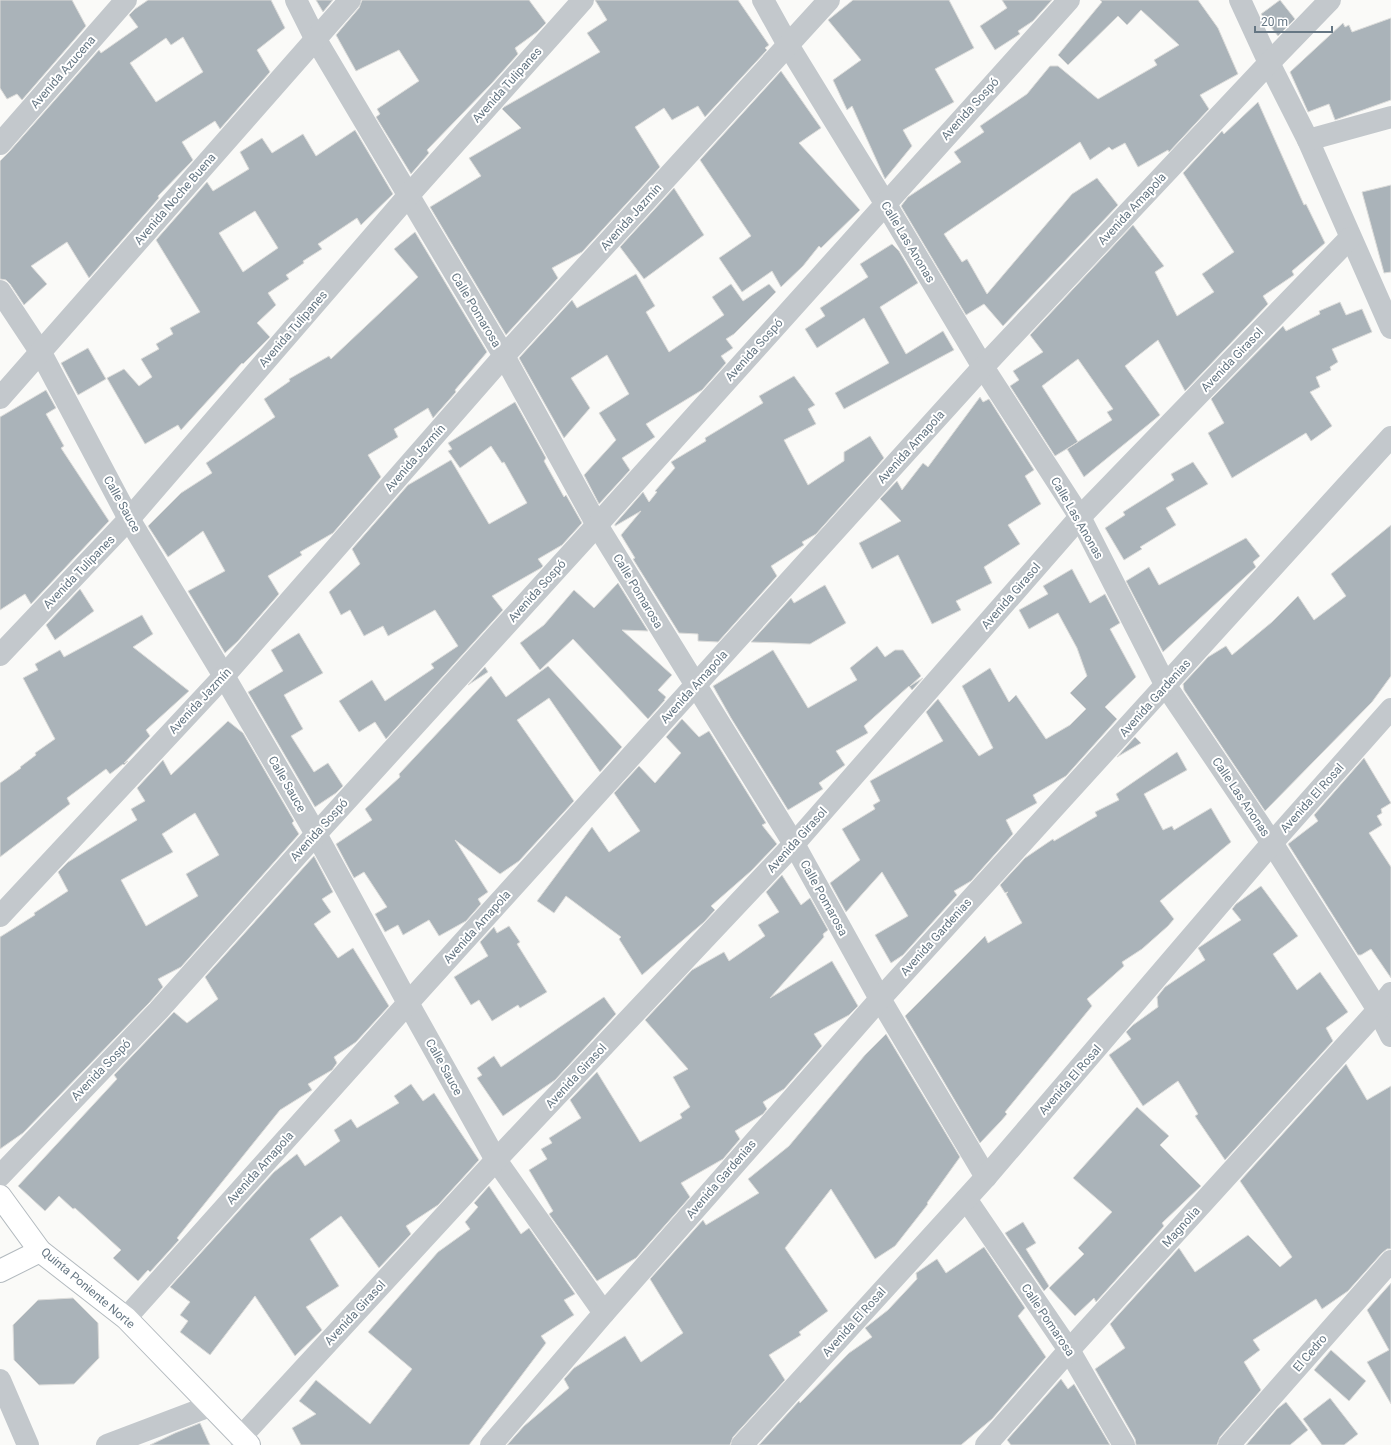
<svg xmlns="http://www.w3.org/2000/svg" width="1391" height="1445" viewBox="0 0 1391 1445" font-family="Roboto,sans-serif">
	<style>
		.building { fill: #aab3b9; stroke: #dcdcda; fill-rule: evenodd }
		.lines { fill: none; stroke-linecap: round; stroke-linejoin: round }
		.secondary-casing { stroke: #b3babf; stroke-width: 24 }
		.street { stroke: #c3c8cc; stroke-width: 22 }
		.secondary { stroke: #fff; stroke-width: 22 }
		.labels { text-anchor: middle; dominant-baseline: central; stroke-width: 4; stroke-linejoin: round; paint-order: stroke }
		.street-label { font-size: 12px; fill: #657683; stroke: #fff }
	</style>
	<rect width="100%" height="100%" fill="#fafaf8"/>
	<g class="building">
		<path d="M0,0H72L86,26L22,100L17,94L7,99L0,88Z"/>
		<path d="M148,0H271L285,28L257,50L270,72L220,129L215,121L182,142L193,160L158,196L159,198L89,278L67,242L31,266L47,284L24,305L10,284L6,280L0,279V161L9,152L99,50L101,53L138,27L129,15L135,9ZM183,37L203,72L156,102L130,63L166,38L171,45Z"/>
		<path d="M316,0H333L323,12Z"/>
		<path d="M362,0H529L546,23L537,32L515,48L518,54L492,83L427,150L429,153L411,174L376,117L380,114L377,109L419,81L399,50L356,71L336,35L359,8Z"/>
		<path d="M595,0H738L769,45L765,48L767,50L705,117L698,106L672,120L664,108L635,127L660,167L582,252L552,268L558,278L506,335L430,207L481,176L469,158L521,128L502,109L504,107L600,52L587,33L607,20Z"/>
		<path d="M853,0H949L974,48L935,69L954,102L903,130L912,146L885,179L852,106L847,110L833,80L861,60L828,20Z"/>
		<path d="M1002,0H1052L1033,21L1018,31L1020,34L995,50L980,26L1007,8Z"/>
		<path d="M1100,0H1198L1218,28L1238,74L1200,95L1209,109L1169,152L1168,150L1138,167L1125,143L1112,150L1109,147L1090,160L1080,142L944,234L962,262L967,259L987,294L1072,194L1097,178L1118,205L1003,326L984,304L966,315L901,206L908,197L961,162L954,152L984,132L980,126L1027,94L1050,66H1058L1098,99L1157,65L1154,60L1179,45L1141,10L1127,25L1118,16L1068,65L1058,55L1102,2Z"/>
		<path d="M1280,0L1295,19L1278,36L1261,14Z"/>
		<path d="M1391,18V100L1335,120L1329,104L1308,112L1290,72L1343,23L1345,27L1349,25L1352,32Z"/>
		<path d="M781,71L821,128L799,143L860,210L821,248L819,246L803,266L781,287L772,271L742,292L719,258L751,236L700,160Z"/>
		<path d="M1258,102L1304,205L1306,204L1325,243L1292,271L1294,275L1263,296L1268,304L1185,391L1158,340L1125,366L1160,415L1084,477L1067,449L1112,420L1107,412L1113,409L1078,359L1042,386L1078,442L1055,456L1010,386L1019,380L1013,371L1043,352L1030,335L1133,225L1164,266L1155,272L1177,316L1214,292L1202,274L1234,252L1183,173L1222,131L1224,134Z"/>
		<path d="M355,130L393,194L361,225L357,218L318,244L322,249L303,261L304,263L286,275L289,279L268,293L276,305L257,323L270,337L243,364L242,363L181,430L178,425L145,444L107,378L124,369L139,386L152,377L141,359L159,349L156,344L173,334L170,328L200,312L156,240L207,182L213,191L249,169L240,152L262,138L272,153L303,134L316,156ZM255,211L278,248L243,272L219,233Z"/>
		<path d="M1391,185V272L1384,273L1362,192Z"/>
		<path d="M674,188L704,235L644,279L620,247Z"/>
		<path d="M415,232L487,352L455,390L456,392L433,418L428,408L394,429L398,437L368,455L381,477L333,533L300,552L302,555L268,576L279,594L238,641L225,653L188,591L225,571L203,531L168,557L148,526L181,493L212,473L206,463L275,417L264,399L290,381L289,379L329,356L331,359L418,277L394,249Z"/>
		<path d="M892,244L899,251L918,283L880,307L906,354L943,331L954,350L844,409L835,393L889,363L864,318L817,348L805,329L825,316L820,308L868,277L860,264Z"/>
		<path d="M636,274L655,306L646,312L669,352L724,315L712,297L731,284L743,301L769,284L776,292L734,334L726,339L733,348L721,356L726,363L702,390L646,424L655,437L622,458L630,470L599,504L584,475L616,440L599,413L629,394L607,355L571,378L590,408L564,438L519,358L572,300L577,308Z"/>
		<path d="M1340,302L1346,315L1362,309L1372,332L1332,349L1338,362L1330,367L1331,370L1316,377L1320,387L1310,392L1332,426L1311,441L1306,433L1232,478L1208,433L1224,423L1211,399L1283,326L1286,331L1320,314L1319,311Z"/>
		<path d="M88,348L106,379L78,395L61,363Z"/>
		<path d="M794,376L815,405L808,409L816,424L784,440L808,485L844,461V452L870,436L884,458L816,534L802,542L804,545L771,566L777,576L718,642L698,641V634L679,633L633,559L635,558L621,535L641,511L615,526V524L643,492L649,502L657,492L655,491L675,468L671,462L706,441L705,438L763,403L759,396Z"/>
		<path d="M46,390L56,408L46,414L64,446L61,448L109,521L31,604L25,594L0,610V417Z"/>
		<path d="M980,397L983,402L989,399L1034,470L1025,476L1041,504L1008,525L1020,544L984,567L992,583L956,601L961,610L932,624L898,555L872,569L859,543L901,521L880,499L897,481L902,490L923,463L928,467Z"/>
		<path d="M515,402L546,458L544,461L564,497L566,495L582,523L562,545L538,559L543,566L541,568L492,596L503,610L386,739L375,722L359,732L339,701L372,680L385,701L434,668L431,664L458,646L435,610L388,636L383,626L364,636L350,610L341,615L329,592L360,564L352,549L408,485L451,460L489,524L527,503L504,462L502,463L491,446L460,468L448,451L452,449L448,443Z"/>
		<path d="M1193,462L1208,484L1166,508L1176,525L1140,547L1142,549L1124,560L1105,528L1125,515L1123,512L1174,480L1171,474Z"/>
		<path d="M1391,525V676L1372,702L1265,811L1184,690L1183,684L1208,657L1226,646L1232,655L1272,622L1298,596L1314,620L1346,596L1331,574Z"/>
		<path d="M1246,538L1260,556L1253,562L1256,567L1163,652L1126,581L1149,567L1159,585Z"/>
		<path d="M1072,569L1090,603L1105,594L1120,623L1110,629L1136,677L1105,707L1117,719L1066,776L1033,795L1037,803L1006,820L1013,834L971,881L954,891L957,895L903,955L891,963L875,935L908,916L882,872L846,912L830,883L860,860L842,829L875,809L873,805L880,801L870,781L943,741L926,712L938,699L979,756L993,748L962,686L990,668L1009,702L1016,695L1046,739L1070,725L1086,709L1070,693L1087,676L1077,648L1058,613L1029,629L1019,610L1048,594L1043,586Z"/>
		<path d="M618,583L648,631L622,630L672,675L658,690L666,697L664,700H665L648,719L573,639L540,670L520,643L544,625L574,590L594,608Z"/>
		<path d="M825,585L846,623L810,644L751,642L791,598L794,603Z"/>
		<path d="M80,589L94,611L55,640L46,625Z"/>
		<path d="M142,615L153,634L133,647L189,691L146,730L150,736L124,763L128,761L124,765L123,764L110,774L106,769L67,798L70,804L0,857V783L21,768L20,767L36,755L35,753L55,739L23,678L38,670L35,664L60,650L64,657Z"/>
		<path d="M299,633L323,673L284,695L303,729L291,736L314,772L328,763L343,786L336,793L315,807L248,692L283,671L271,650Z"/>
		<path d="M877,646L885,657L895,650H903L921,676L910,686L923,678L912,690L909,686L864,726L868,733L836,751L845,765L819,783L823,789L788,810L731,718L713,686L773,650L808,708L857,680L850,668Z"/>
		<path d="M548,666L622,747L600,772L549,698L517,720L574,801L519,861L500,874L455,840L488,892L478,899L481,904L466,921L439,936L429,920L403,935L398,925L385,932L375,914L387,907L364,872L354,878L336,844L372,820L365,809L400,777L399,774L491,676L506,697Z"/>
		<path d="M485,667L488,672L468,685Z"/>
		<path d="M682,719L699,737L709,731L766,823L762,825L777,844L751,871L711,906L715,910L704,922L642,975L619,939L621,937L566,896L554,913L537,901L592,827L609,852L640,831L614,793L639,766L655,783L681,753L666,737Z"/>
		<path d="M228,721L243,733L294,821L292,823L299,834L181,967L158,979L163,987L149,1003L23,1133L0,1149V937L35,915L34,913L68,891L58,872L68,862L137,820L131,809L145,801L137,788L163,760L171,775ZM195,813L219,855L186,874L198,896L146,926L121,880L173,852L162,834Z"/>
		<path d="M1135,737L1141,743L1117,757Z"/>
		<path d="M1177,752L1187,770L1144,794L1163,830L1172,826L1174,830L1211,808L1231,842L1160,901L1174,919L1168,926L1142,949L1122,962L1124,966L1087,999L1092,1006L1005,1112L1007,1114L1001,1121L980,1143L905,1016L985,936L988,943L1022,923L1006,894L1008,892L1005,893L1000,885L1025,858L1053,839L1054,841L1097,816L1095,812L1119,800L1116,794Z"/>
		<path d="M1364,758L1391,803L1381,809L1382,813L1377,816L1382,825L1369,833L1391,867V978L1371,949L1361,955H1358L1288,844L1318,821L1314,815Z"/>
		<path d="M314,856L333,892L322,899L331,912L314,924L338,958L353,948L389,1006L356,1042L334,1057L337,1063L332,1070L308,1084L312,1090L280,1110L177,1238L179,1240L150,1272L148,1270L138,1281L113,1258L121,1250L75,1208L73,1209L59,1196L45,1211L18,1186L117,1079L114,1075L174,1012L187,1023L218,999L205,977Z"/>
		<path d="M782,875L801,905L810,898L828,930L823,934L824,937L770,998L832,961L858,1006L849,1015L814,1034L822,1046L784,1089L763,1102L767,1109L763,1114L735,1131L740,1139L723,1159L681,1183L690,1197L636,1258L597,1281L549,1214L553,1211L529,1170L547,1159L541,1149L552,1143L549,1138L581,1118L570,1100L597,1072L640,1142L682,1118L680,1114L690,1107L673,1077L688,1069L645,1020L692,970L724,952L729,961L765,936L758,925L779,912L766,892Z"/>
		<path d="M1261,886L1298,936L1273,954L1297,990L1320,972L1348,1012L1326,1028L1333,1041L1225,1160L1195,1116L1198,1114L1178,1081L1143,1106L1109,1055L1131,1039L1126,1032L1133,1025L1158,1007L1157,997L1165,987L1205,960L1198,948L1241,920L1232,909L1236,904Z"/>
		<path d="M509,926L520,942L517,944L547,992L520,1008L518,1005L492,1021L479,1000L471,1005L454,977L488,956L480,942L494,927L497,933Z"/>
		<path d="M604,997L616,1014L555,1080L503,1116L477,1078L482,1075L477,1068L494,1056L501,1067Z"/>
		<path d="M886,1034L960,1157L927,1203L928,1204L895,1246L875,1259L831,1189L785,1248L828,1311L799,1332L801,1335L769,1355L785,1380L733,1437L730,1445H507L524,1426L569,1388L564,1379L574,1368L625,1336L641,1362L683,1333L650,1279L703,1220L706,1225L759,1193L748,1179L789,1146L865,1055Z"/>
		<path d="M1346,1064L1367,1100L1391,1086V1249H1387L1382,1253L1348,1291L1322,1309L1316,1299L1253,1340L1260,1350L1244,1362L1261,1390L1220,1437L1217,1445H1136L1135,1439L1095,1369L1125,1348L1110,1324L1179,1248L1195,1272L1248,1235L1280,1267L1292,1257L1240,1181Z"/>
		<path d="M411,1084L423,1101L434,1093L479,1160L438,1205L406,1226L411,1234L379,1268L341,1216L310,1239L339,1286L306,1307L322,1330L295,1356L255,1296L210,1355L180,1332L188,1321L180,1315L190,1302L170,1287L274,1172L297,1154L305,1166L340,1141L334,1130L351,1119L357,1128L399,1103L394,1096Z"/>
		<path d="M1137,1107L1169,1136L1160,1145L1201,1186L1162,1223L1164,1226L1096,1302L1094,1298L1075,1316L1049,1288L1084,1254L1078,1248L1112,1212L1073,1178Z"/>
		<path d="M489,1186L521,1234L529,1228L575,1294L564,1300L574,1315L541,1336L546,1343L469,1445H301L292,1428L316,1414L299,1401L316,1380L370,1424L412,1369L368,1332L438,1252L470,1229L465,1222L478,1207L474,1203Z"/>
		<path d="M1023,1222L1036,1243L1026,1249L1049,1286L1044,1291L1005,1233Z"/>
		<path d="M984,1247L1025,1308L1018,1316L1046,1357L992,1419L961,1445H759L799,1401L800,1403L849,1353L872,1337L865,1328L888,1310L917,1279L916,1273L937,1259L946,1273Z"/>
		<path d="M1391,1283V1404L1367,1362L1389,1350L1367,1310Z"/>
		<path d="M73,1298L98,1323L99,1358L74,1384L39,1385L14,1360L13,1325L38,1300Z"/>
		<path d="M1331,1350L1366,1381L1349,1401L1314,1370Z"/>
		<path d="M1061,1379L1068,1389L1074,1384L1110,1445H1011L1007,1440Z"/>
		<path d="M1330,1398L1358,1434L1344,1445H1322L1303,1419Z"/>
		<path d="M1286,1402L1308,1430L1290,1445H1246L1277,1409Z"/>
		<path d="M200,1423L210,1445H150L175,1433Z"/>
	</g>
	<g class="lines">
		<g class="secondary-casing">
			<g id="secondary">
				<path d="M0,1196L40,1251L126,1318L249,1445"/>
				<path d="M0,1271L40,1251"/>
			</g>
		</g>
		<g class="street">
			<path d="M296,0L315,38L504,356L597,525L794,844L880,999L986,1177"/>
			<path d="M763,0L788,45L885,203L983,367L1080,517L1166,686L1272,843L1378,1010L1391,1036"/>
			<path d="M1240,0L1269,63L1308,140L1391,328"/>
			<path d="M1308,140L1391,117"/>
			<path d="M0,144L126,0"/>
			<path d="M0,291L41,353L129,519L224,676L316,834L408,1003L496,1160L604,1313"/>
			<path d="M0,398L350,0"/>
			<path d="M0,655L129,519L408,196L583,0"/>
			<path d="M0,916L224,676L504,356L829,0"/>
			<path d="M0,1176L158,1011L316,834L597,525L1069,0"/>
			<path d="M966,1199L1069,1350L1124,1445"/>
			<path d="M126,1318L408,1003L983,367L1269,63L1330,0"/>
			<path d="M0,1380L28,1445"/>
			<path d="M240,1438L496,1160L794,844L1080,517L1350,238"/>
			<path d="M107,1445L210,1406"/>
			<path d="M491,1445L604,1313L880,999L1391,437"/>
			<path d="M742,1445L986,1177L1272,843L1391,709"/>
			<path d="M986,1445L1069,1350L1378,1010L1391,993"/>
			<path d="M1229,1445L1391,1261"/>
		</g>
		<use href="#secondary" class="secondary"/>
	</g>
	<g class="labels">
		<g class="street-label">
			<text transform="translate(63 72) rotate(-49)">Avenida Azucena</text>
			<text transform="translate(507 85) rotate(-48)">Avenida Tulipanes</text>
			<text transform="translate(970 109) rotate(-48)">Avenida Sospó</text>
			<text transform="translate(175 199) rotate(-49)">Avenida Noche Buena</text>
			<text transform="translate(1132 209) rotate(-47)">Avenida Amapola</text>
			<text transform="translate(631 217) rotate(-48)">Avenida Jazmín</text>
			<text transform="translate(908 242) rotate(59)">Calle Las Anonas</text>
			<text transform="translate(476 310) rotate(59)">Calle Pomarosa</text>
			<text transform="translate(293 329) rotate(-49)">Avenida Tulipanes</text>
			<text transform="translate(754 350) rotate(-48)">Avenida Sospó</text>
			<text transform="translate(1232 360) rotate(-46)">Avenida Girasol</text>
			<text transform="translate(911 447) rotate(-48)">Avenida Amapola</text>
			<text transform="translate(415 458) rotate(-49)">Avenida Jazmín</text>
			<text transform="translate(122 504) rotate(61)">Calle Sauce</text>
			<text transform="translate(1077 518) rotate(60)">Calle Las Anonas</text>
			<text transform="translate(79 572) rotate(-46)">Avenida Tulipanes</text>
			<text transform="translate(537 591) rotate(-48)">Avenida Sospó</text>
			<text transform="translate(638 591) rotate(59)">Calle Pomarosa</text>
			<text transform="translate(1011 596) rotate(-49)">Avenida Girasol</text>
			<text transform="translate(694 687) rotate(-48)">Avenida Amapola</text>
			<text transform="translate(1155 698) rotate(-48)">Avenida Gardenias</text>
			<text transform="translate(200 701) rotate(-47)">Avenida Jazmín</text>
			<text transform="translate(287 784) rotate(60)">Calle Sauce</text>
			<text transform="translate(1241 797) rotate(56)">Calle Las Anonas</text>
			<text transform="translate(1312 798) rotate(-48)">Avenida El Rosal</text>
			<text transform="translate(319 830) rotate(-48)">Avenida Sospó</text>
			<text transform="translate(797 840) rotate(-48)">Avenida Girasol</text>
			<text transform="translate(824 898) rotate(61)">Calle Pomarosa</text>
			<text transform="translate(477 927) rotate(-48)">Avenida Amapola</text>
			<text transform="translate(936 937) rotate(-48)">Avenida Gardenias</text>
			<text transform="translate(444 1067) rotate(61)">Calle Sauce</text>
			<text transform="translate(101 1070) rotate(-46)">Avenida Sospó</text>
			<text transform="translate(576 1076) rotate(-47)">Avenida Girasol</text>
			<text transform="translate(1070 1080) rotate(-49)">Avenida El Rosal</text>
			<text transform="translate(260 1168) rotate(-48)">Avenida Amapola</text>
			<text transform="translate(721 1179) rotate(-49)">Avenida Gardenias</text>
			<text transform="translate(1181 1227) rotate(-48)">Magnolia</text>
			<text transform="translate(88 1288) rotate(40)">Quinta Poniente Norte</text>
			<text transform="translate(355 1313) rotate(-47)">Avenida Girasol</text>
			<text transform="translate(1048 1320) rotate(56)">Calle Pomarosa</text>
			<text transform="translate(854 1322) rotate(-48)">Avenida El Rosal</text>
			<text transform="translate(1310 1353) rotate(-49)">El Cedro</text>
		</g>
	</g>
	<path d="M1255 26v6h77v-6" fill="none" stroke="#657683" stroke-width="2"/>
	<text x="1261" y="26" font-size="12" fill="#657683" stroke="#ffffff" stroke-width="3" paint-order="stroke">20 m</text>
</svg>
